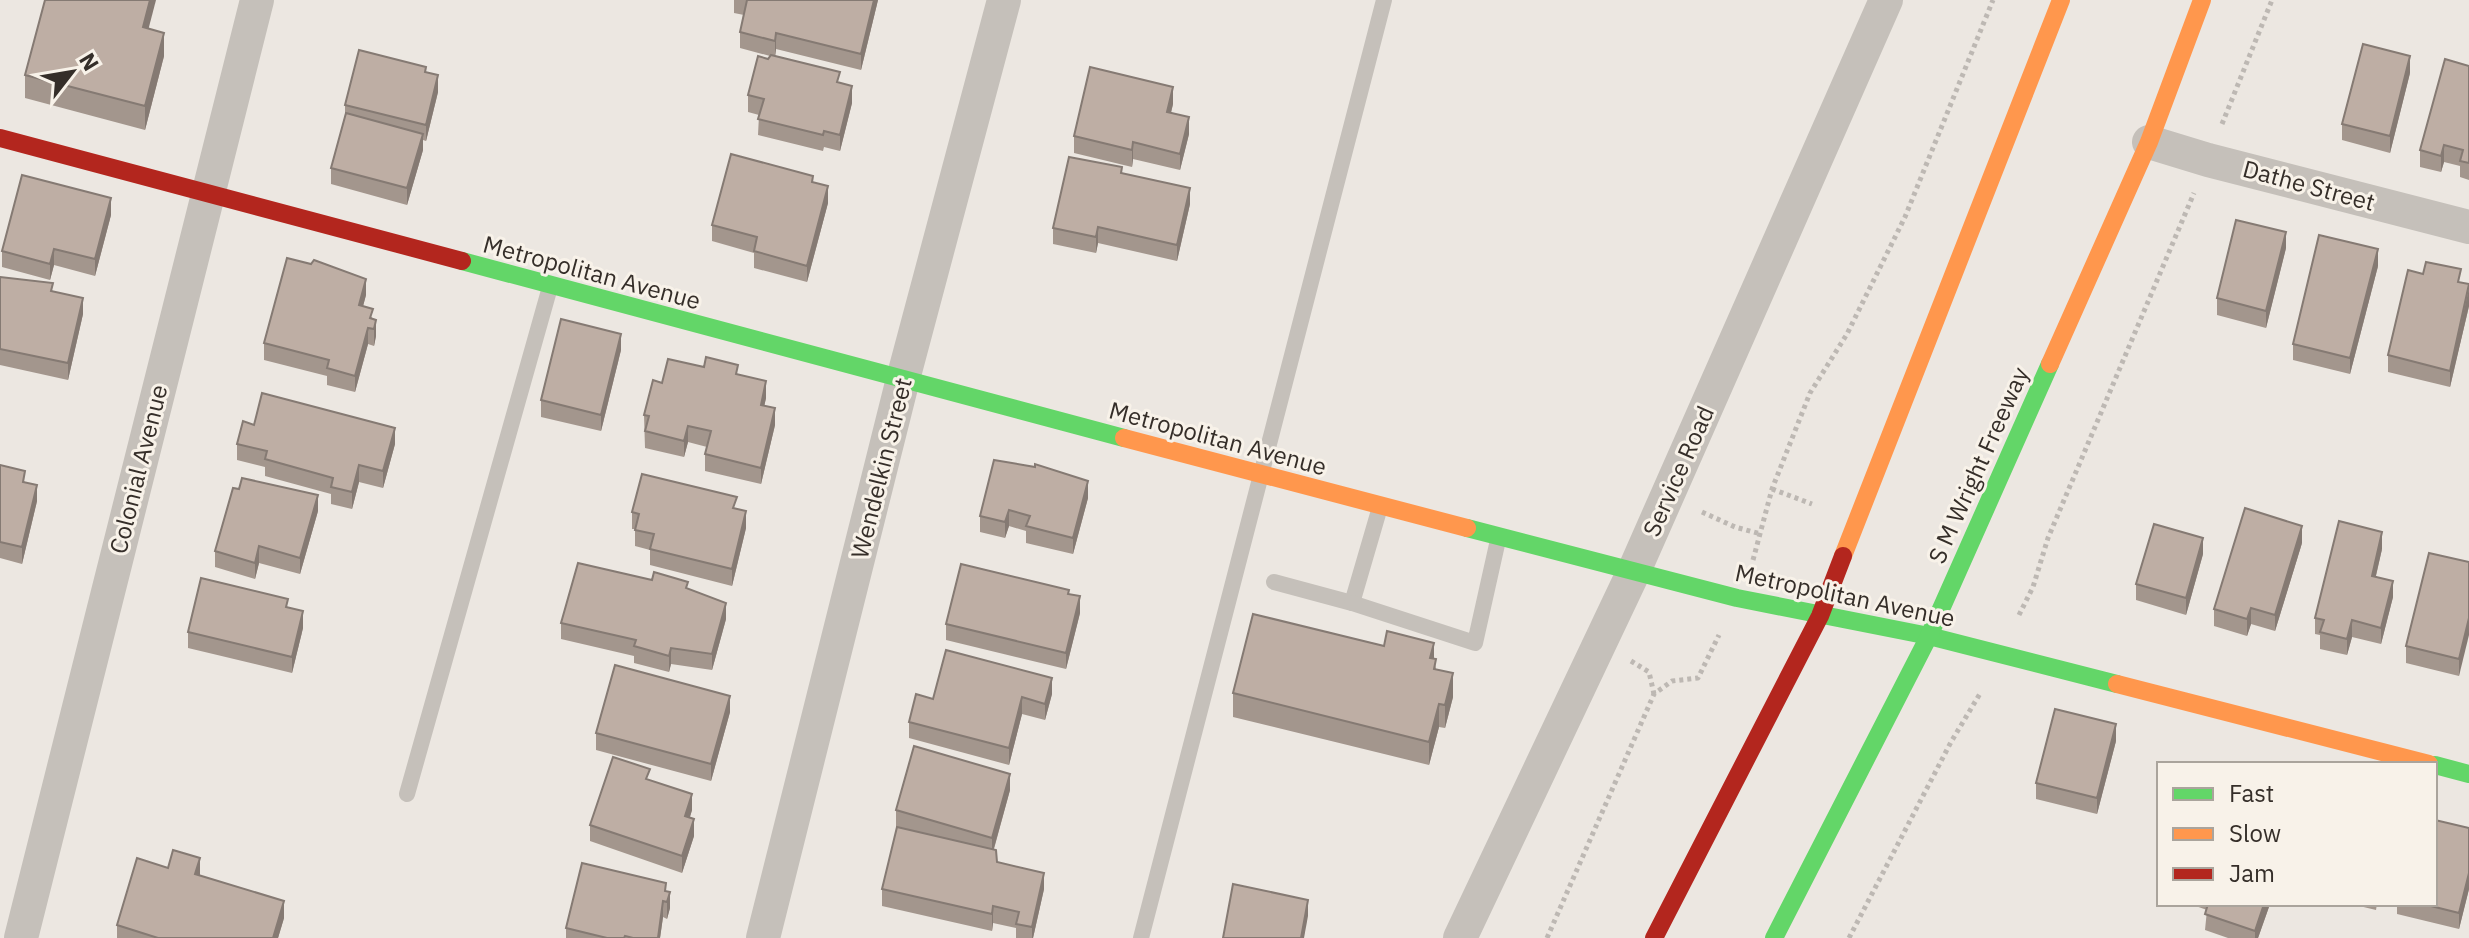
<svg xmlns="http://www.w3.org/2000/svg" width="2469" height="938" viewBox="0 0 2469 938" font-family="'IBM Plex Sans',sans-serif">
	<style>
		.lines { fill: none; stroke-linecap: round; stroke-linejoin: round }
		.path { stroke: #bdb8b3; stroke-width: 5; stroke-dasharray: 4 4; stroke-linecap: butt }
		.lane { stroke: #c5c0ba; stroke-width: 16 }
		.street { stroke: #c5c0ba; stroke-width: 34 }
		.fast { stroke: #63d668; stroke-width: 18 }
		.slow { stroke: #ff974d; stroke-width: 18 }
		.jam { stroke: #b3261e; stroke-width: 18 }
		.wall { fill: #a3968d }
		.shaded-wall { fill: #857a73 }
		.building { fill: #beaea4; stroke: #857a73; stroke-width: 2 }
		.labels { text-anchor: middle; dominant-baseline: central; stroke-width: 6; stroke-linejoin: round; paint-order: stroke }
		.street-label { font-size: 24px; fill: #352e29; stroke: #f8f2e9 }
	</style>
	<rect width="100%" height="100%" fill="#ece7e1"/>
	<g class="lines">
		<g class="path">
			<path d="M2222,124L2272,0"/>
			<path d="M1772,489L1812,504"/>
			<path d="M1702,512L1735,527L1761,534"/>
			<path d="M1753,560L1772,489L1810,393L1847,334L1905,217L1993,0"/>
			<path d="M2019,615L2033,587L2048,538L2194,193"/>
			<path d="M1631,661L1649,672L1654,694"/>
			<path d="M1547,938L1654,694L1672,681L1698,678L1719,635"/>
			<path d="M1849,938L1951,742L1981,692"/>
		</g>
		<g class="lane">
			<path d="M1274,582L1352,603L1380,507"/>
			<path d="M1352,603L1475,643L1498,540"/>
			<path d="M407,794L550,287"/>
			<path d="M1141,938L1384,0"/>
		</g>
		<g class="street">
			<path d="M2149,142L2208,160L2469,227"/>
			<path d="M21,938L257,0"/>
			<path d="M763,938L903,379L1004,0"/>
			<path d="M1460,938L1634,571L1886,0"/>
		</g>
		<g class="fast">
			<path d="M462,261L1124,438"/>
			<path d="M1467,528L1737,598L1929,636L2117,684"/>
			<path d="M2435,765L2469,774"/>
			<path d="M1774,938L1929,636L2050,364"/>
		</g>
		<g class="slow">
			<path d="M2050,364L2149,142L2202,0"/>
			<path d="M1124,438L1467,528"/>
			<path d="M1843,556L2061,0"/>
			<path d="M2117,684L2429,764"/>
		</g>
		<g class="jam">
			<path d="M0,138L462,261"/>
			<path d="M1654,938L1820,616L1843,556"/>
		</g>
	</g>
	<g class="wall">
		<path d="M734,0H878L861,70L776,49L775,56L840,83L852,103L840,151L824,147L823,151L758,135L759,115L748,112V95L770,56L740,48V32L744,15L734,13Z"/>
		<path d="M148,29L164,56L145,130L25,98V75Z"/>
		<path d="M2469,66V180L2460,177V166L2444,162L2441,172L2420,167V150Z"/>
		<path d="M426,73L438,92L426,141L423,140V150L407,205L331,184V168L345,115V105Z"/>
		<path d="M2410,73L2390,153L2342,140V124Z"/>
		<path d="M1173,104L1171,113L1189,134L1180,170L1133,159L1132,167L1074,153V136Z"/>
		<path d="M1122,173L1190,204L1177,261L1098,243L1096,253L1053,244V228Z"/>
		<path d="M813,183L828,203L807,282L754,268V253L712,241V225Z"/>
		<path d="M111,215L95,276L54,265L50,280L2,267V251Z"/>
		<path d="M2286,248L2266,328L2217,315V298Z"/>
		<path d="M2378,266L2350,374L2293,360V344Z"/>
		<path d="M0,277L53,291L83,314L68,380L0,365Z"/>
		<path d="M2461,283L2469,284V306L2450,387L2388,372V355Z"/>
		<path d="M366,295L363,306L373,319L376,336L374,346L368,344L355,392L327,385V376L264,360V343Z"/>
		<path d="M621,350L601,431L541,417V400Z"/>
		<path d="M738,374L766,398L764,406L775,425L761,484L705,471V454L707,447L688,442L684,457L645,448L644,415L662,383Z"/>
		<path d="M254,425L395,444L383,488L359,482L352,509L331,504V494L265,476V467L237,460V444Z"/>
		<path d="M994,460L1088,498L1073,554L1026,543V531L1009,526L1005,538L980,532V516Z"/>
		<path d="M0,465L25,482L37,501L22,564L0,558Z"/>
		<path d="M737,509L746,528L732,586L650,565V550L635,546V529H632V512Z"/>
		<path d="M318,511L300,574L259,563L255,579L215,567V551Z"/>
		<path d="M2302,543L2275,631L2251,624L2247,636L2214,626V609Z"/>
		<path d="M2382,549L2376,576L2393,597L2381,644L2352,637L2347,655L2320,649V635L2315,634V618Z"/>
		<path d="M2203,554L2186,615L2136,600V584Z"/>
		<path d="M2469,562L2459,676L2406,663V646Z"/>
		<path d="M688,589L726,619L712,670L671,664L669,672L634,663V656L561,639V623Z"/>
		<path d="M1080,613L1066,669L946,640V624Z"/>
		<path d="M303,628L292,673L188,648V632Z"/>
		<path d="M1434,659L1436,669L1453,697L1445,728L1439,727L1429,765L1233,717V693Z"/>
		<path d="M1052,694L1045,720L1022,714L1009,765L909,738V722L933,699Z"/>
		<path d="M730,712L711,781L596,750V733Z"/>
		<path d="M2116,741L2097,814L2036,799V783Z"/>
		<path d="M650,780L692,810L690,817L694,836L682,873L590,841V825Z"/>
		<path d="M1010,790L994,849L997,862L1044,889L1033,938H1016V928L993,923L992,931L882,906V889L897,827H896V810Z"/>
		<path d="M2469,828V889L2459,929L2397,914V904H2435Z"/>
		<path d="M168,868L200,876L284,918L278,938H117V925Z"/>
		<path d="M666,891L670,908L667,919L663,917L660,938H566V928Z"/>
		<path d="M2190,904H2270L2258,938H2228L2205,930L2207,910Z"/>
		<path d="M2351,904H2377L2376,910Z"/>
	</g>
	<g class="shaded-wall">
		<path d="M150,0H156L143,50V27Z"/>
		<path d="M874,0H878L861,70V54Z"/>
		<path d="M164,33V56L145,130V106Z"/>
		<path d="M776,33V49L775,57V41Z"/>
		<path d="M2410,56V73L2390,153V136Z"/>
		<path d="M438,75V92L426,141V125Z"/>
		<path d="M852,86V103L840,151V135Z"/>
		<path d="M1173,87V104L1167,128V112Z"/>
		<path d="M1189,117V134L1180,170V154Z"/>
		<path d="M423,134V150L407,205V188Z"/>
		<path d="M1133,142V159L1132,167V150Z"/>
		<path d="M2444,145V162L2441,172V156Z"/>
		<path d="M828,186V203L807,282V266Z"/>
		<path d="M1190,188V204L1177,261V245Z"/>
		<path d="M111,198V215L95,276V259Z"/>
		<path d="M1098,227V243L1096,253V237Z"/>
		<path d="M2286,232V248L2266,328V311Z"/>
		<path d="M54,249V265L50,280V264Z"/>
		<path d="M2378,249V266L2350,374V358Z"/>
		<path d="M366,279V295L359,321V305Z"/>
		<path d="M2469,289V306L2450,387V371Z"/>
		<path d="M83,298V314L68,380V363Z"/>
		<path d="M376,320V336L374,346V329Z"/>
		<path d="M368,328V344L355,392V376Z"/>
		<path d="M621,334V350L601,431V415Z"/>
		<path d="M766,381V398L761,421V405Z"/>
		<path d="M775,408V425L761,484V468Z"/>
		<path d="M688,426V442L684,457V441Z"/>
		<path d="M395,428V444L383,488V471Z"/>
		<path d="M359,465V482L352,509V492Z"/>
		<path d="M1088,481V498L1073,554V538Z"/>
		<path d="M37,485V501L22,564V547Z"/>
		<path d="M318,495V511L300,574V558Z"/>
		<path d="M1009,510V526L1005,538V522Z"/>
		<path d="M746,511V528L732,586V569Z"/>
		<path d="M2302,526V543L2275,631V615Z"/>
		<path d="M2382,532V549L2372,592V576Z"/>
		<path d="M2203,538V554L2186,615V598Z"/>
		<path d="M259,546V563L255,579V563Z"/>
		<path d="M2393,581V597L2381,644V628Z"/>
		<path d="M1080,596V613L1066,669V653Z"/>
		<path d="M726,603V619L712,670V654Z"/>
		<path d="M2251,608V624L2247,636V619Z"/>
		<path d="M303,611V628L292,673V657Z"/>
		<path d="M2469,618V635L2459,676V659Z"/>
		<path d="M2352,620V637L2347,655V639Z"/>
		<path d="M1434,643V666L1430,658Z"/>
		<path d="M671,648V664L669,672V656Z"/>
		<path d="M1453,673V697L1445,728V705Z"/>
		<path d="M1052,678V694L1045,720V704Z"/>
		<path d="M730,696V712L711,781V764Z"/>
		<path d="M1022,697V714L1009,765V748Z"/>
		<path d="M1439,704V727L1429,765V742Z"/>
		<path d="M2116,724V741L2097,814V798Z"/>
		<path d="M1010,774V790L992,855V838Z"/>
		<path d="M692,794V810L685,832V816Z"/>
		<path d="M694,819V836L682,873V856Z"/>
		<path d="M200,858V875L195,891V874Z"/>
		<path d="M1044,873V889L1033,938H1032V927Z"/>
		<path d="M2469,873V889L2459,929V913Z"/>
		<path d="M670,892V908L667,919V902Z"/>
		<path d="M1308,900V916L1304,938H1301Z"/>
		<path d="M284,901V918L278,938H273Z"/>
		<path d="M663,901V917L660,938H658Z"/>
		<path d="M2264,904H2270L2258,938H2255V931Z"/>
		<path d="M993,906V923L992,931V914Z"/>
	</g>
	<g class="building">
		<path d="M45,0H150L143,27L164,33L145,106L25,75Z"/>
		<path d="M747,0H874L861,54L776,33L775,41L740,32Z"/>
		<path d="M2363,44L2410,56L2390,136L2342,124Z"/>
		<path d="M359,50L426,67L425,72L438,75L426,125L345,105Z"/>
		<path d="M771,55L840,72L837,82L852,86L840,135L824,131L823,135L758,119L764,99L748,95L758,56L768,59Z"/>
		<path d="M2445,59L2469,66V163L2460,161L2463,150L2444,145L2441,156L2420,150Z"/>
		<path d="M1090,67L1173,87L1167,112L1189,117L1180,154L1133,142L1132,150L1074,136Z"/>
		<path d="M346,113L423,134L407,188L331,168Z"/>
		<path d="M731,154L813,176L812,182L828,186L807,266L754,251L757,237L712,225Z"/>
		<path d="M1069,157L1122,167L1121,173L1190,188L1177,245L1098,227L1096,237L1053,228Z"/>
		<path d="M22,175L111,198L95,259L54,249L50,264L2,251Z"/>
		<path d="M2236,220L2286,232L2266,311L2217,298Z"/>
		<path d="M2319,235L2378,249L2350,358L2293,344Z"/>
		<path d="M287,258L311,264L314,260L366,279L359,305L373,309L370,318L376,320L374,329L368,328L355,376L327,368L329,360L264,343Z"/>
		<path d="M2426,262L2461,269L2458,282L2469,284L2450,371L2388,355L2408,270L2423,274Z"/>
		<path d="M0,277L53,283L51,291L83,298L68,363L0,349Z"/>
		<path d="M561,319L621,334L601,415L541,400Z"/>
		<path d="M706,357L738,365L736,374L766,381L761,405L775,408L761,468L705,454L711,431L688,426L684,441L645,431L649,416L644,415L653,380L662,383L668,359L704,367Z"/>
		<path d="M262,393L395,428L383,471L359,465L352,492L331,487L333,478L265,459L267,451L237,444L243,421L254,425Z"/>
		<path d="M994,460L1035,467V464L1088,481L1073,538L1026,526L1030,516L1009,510L1005,522L980,516Z"/>
		<path d="M0,465L25,471L23,482L37,485L22,547L0,542Z"/>
		<path d="M642,474L737,497L733,508L746,511L732,569L650,549L654,534L635,530L639,514L632,512Z"/>
		<path d="M242,478L318,495L300,558L259,546L255,563L215,551L233,488L239,489Z"/>
		<path d="M2245,508L2302,526L2275,615L2251,608L2247,619L2214,609Z"/>
		<path d="M2339,521L2382,532L2372,576L2393,581L2381,628L2352,620L2347,639L2320,632L2324,620L2315,618Z"/>
		<path d="M2154,524L2203,538L2186,598L2136,584Z"/>
		<path d="M2429,553L2469,562V618L2459,659L2406,646Z"/>
		<path d="M578,563L652,580L654,572L688,582L686,588L726,603L712,654L671,648L669,656L634,646L636,640L561,623Z"/>
		<path d="M961,564L1069,590L1068,594L1080,596L1066,653L946,624Z"/>
		<path d="M201,578L288,599L286,607L303,611L292,657L188,632Z"/>
		<path d="M1253,614L1384,646L1387,631L1434,643L1430,658L1436,659L1434,669L1453,673L1445,705L1439,704L1429,742L1233,693Z"/>
		<path d="M946,650L1052,678L1045,704L1022,697L1009,748L909,722L916,694L933,699Z"/>
		<path d="M615,665L730,696L711,764L596,733Z"/>
		<path d="M2055,709L2116,724L2097,798L2036,783Z"/>
		<path d="M914,746L1010,774L992,838L896,810Z"/>
		<path d="M613,757L650,769L646,779L692,794L685,816L694,819L682,856L590,825Z"/>
		<path d="M2435,820L2469,828V873L2459,913L2423,904H2435Z"/>
		<path d="M897,827L996,850L997,862L1044,873L1032,927L1016,924L1019,912L993,906L992,914L882,889Z"/>
		<path d="M173,850L200,858L195,874L284,901L273,938H158L117,925L137,858L168,868Z"/>
		<path d="M582,863L666,883L665,891L670,892L667,902L663,901L658,938H633L625,936L624,938H607L566,928Z"/>
		<path d="M1233,884L1308,900L1301,938H1223Z"/>
		<path d="M2208,904H2264L2255,931L2205,914Z"/>
	</g>
	<g class="labels">
		<g class="street-label">
			<text transform="translate(2309 185) rotate(15)">Dathe Street</text>
			<text transform="translate(592 272) rotate(15)">Metropolitan Avenue</text>
			<text transform="translate(1218 438) rotate(15)">Metropolitan Avenue</text>
			<text transform="translate(1978 465) rotate(-66)">S M Wright Freeway</text>
			<text transform="translate(881 468) rotate(-76)">Wendelkin Street</text>
			<text transform="translate(138 469) rotate(-76)">Colonial Avenue</text>
			<text transform="translate(1678 471) rotate(-66)">Service Road</text>
			<text transform="translate(1845 595) rotate(12)">Metropolitan Avenue</text>
		</g>
	</g>
	<rect x="2157" y="762" width="280" height="144" fill="#f8f2e9" stroke="#aaa49c" stroke-width="2"/>
	<rect x="2173" y="788" width="40" height="12" fill="#63d668" stroke="#aaa49c" stroke-width="2"/>
	<text x="2229" y="802" font-size="24" fill="#352e29">Fast</text>
	<rect x="2173" y="828" width="40" height="12" fill="#ff974d" stroke="#aaa49c" stroke-width="2"/>
	<text x="2229" y="842" font-size="24" fill="#352e29">Slow</text>
	<rect x="2173" y="868" width="40" height="12" fill="#b3261e" stroke="#aaa49c" stroke-width="2"/>
	<text x="2229" y="882" font-size="24" fill="#352e29">Jam</text>
	<g transform="translate(72 72) rotate(59)" stroke="#f8f2e9" stroke-width="6" paint-order="stroke">
	<path d="M0-6L14 30L0 20L-14 30Z" fill="#352e29"/>
	<text y="-12" font-size="22" font-weight="bold" text-anchor="middle" fill="#352e29">N</text>
	</g>
</svg>
